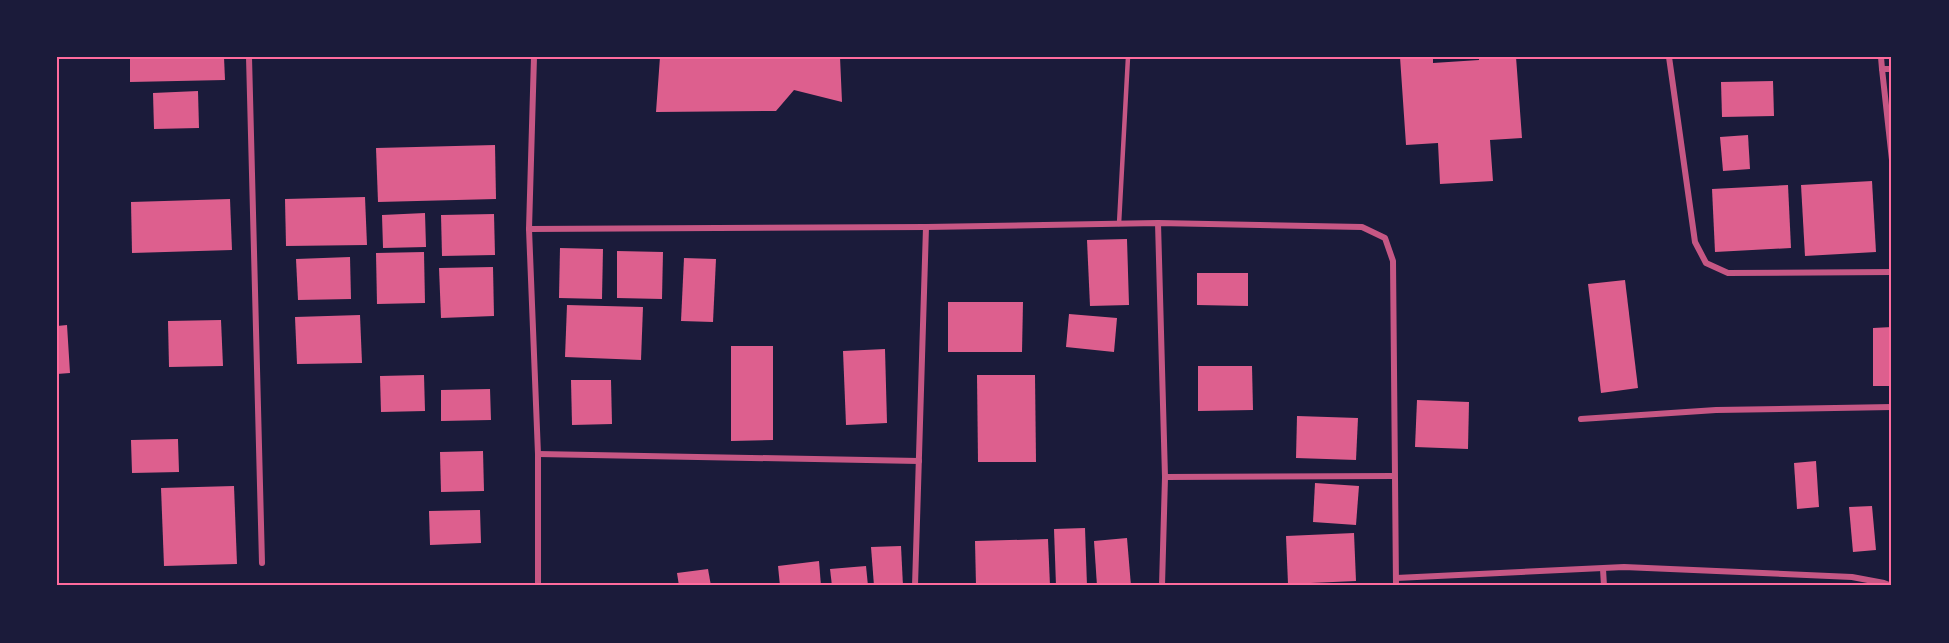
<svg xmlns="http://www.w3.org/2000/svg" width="1949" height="643" viewBox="0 0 1949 643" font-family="Lato,sans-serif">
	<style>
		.building { fill: #dd5f8e }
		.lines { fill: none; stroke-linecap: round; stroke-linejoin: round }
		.service { stroke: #c65784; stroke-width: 4.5 }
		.minor { stroke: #c65784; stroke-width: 6 }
		.neatline { fill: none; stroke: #ff6b9d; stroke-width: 2 }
	</style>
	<rect width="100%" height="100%" fill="#1b1b3a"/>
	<g class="building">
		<path d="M130,57H224L225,80L130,82Z"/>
		<path d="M660,57H840L842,102L794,90L776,111L656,112Z"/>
		<path d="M1400,57H1433V63L1479,60V57H1516L1522,138L1490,140L1493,181L1440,184L1438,143L1406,145Z"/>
		<path d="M1773,81L1774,116L1722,117L1721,82Z"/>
		<path d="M198,91L199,128L154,129L153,93Z"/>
		<path d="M1748,135L1750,169L1723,171L1720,137Z"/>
		<path d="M495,145L496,199L378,202L376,148Z"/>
		<path d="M1872,181L1876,252L1805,256L1801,185Z"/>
		<path d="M1788,185L1791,248L1715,252L1712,189Z"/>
		<path d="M365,197L367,245L286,246L285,199Z"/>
		<path d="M230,199L232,250L132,253L131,202Z"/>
		<path d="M425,213L426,247L383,248L382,215Z"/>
		<path d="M494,214L495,255L442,256L441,215Z"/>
		<path d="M1127,239L1129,305L1090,306L1087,240Z"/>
		<path d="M560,248L603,249L602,299L559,298Z"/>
		<path d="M617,251L663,252L662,299L617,298Z"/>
		<path d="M424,252L425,303L377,304L376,253Z"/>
		<path d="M350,257L351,299L298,300L296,259Z"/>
		<path d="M684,258L716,259L713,322L681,321Z"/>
		<path d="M493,267L494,316L441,318L439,268Z"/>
		<path d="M1197,273H1248V306L1197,305Z"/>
		<path d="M1625,280L1638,388L1601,393L1588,284Z"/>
		<path d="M948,302H1023L1022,352H948Z"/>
		<path d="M567,305L643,307L641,360L565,357Z"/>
		<path d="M1069,314L1117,318L1114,352L1066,347Z"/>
		<path d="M360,315L362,363L297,364L295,317Z"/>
		<path d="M221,320L223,366L169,367L168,321Z"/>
		<path d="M67,325L70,373L57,374V326Z"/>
		<path d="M1892,327V386H1873V328Z"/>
		<path d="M731,346H773V440L731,441Z"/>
		<path d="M885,349L887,423L846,425L843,351Z"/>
		<path d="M1198,366H1252L1253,410L1198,411Z"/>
		<path d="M424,375L425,411L381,412L380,376Z"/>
		<path d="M977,375H1035L1036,462H978Z"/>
		<path d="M571,380H611L612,424L572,425Z"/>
		<path d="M490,389L491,420L441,421V390Z"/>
		<path d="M1417,400L1469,402L1468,449L1415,447Z"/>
		<path d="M1297,416L1358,418L1356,460L1296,458Z"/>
		<path d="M178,439L179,472L132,473L131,440Z"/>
		<path d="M483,451L484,491L441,492L440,452Z"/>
		<path d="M1816,461L1819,507L1797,509L1794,463Z"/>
		<path d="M1315,483L1359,486L1356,525L1313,522Z"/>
		<path d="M234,486L237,564L164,566L161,488Z"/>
		<path d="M1872,506L1876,550L1853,552L1849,507Z"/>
		<path d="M480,510L481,543L430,545L429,511Z"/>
		<path d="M1085,528L1087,586H1056L1054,529Z"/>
		<path d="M1354,533L1356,581L1288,584L1286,536Z"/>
		<path d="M1127,538L1131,586H1097L1094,541Z"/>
		<path d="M1048,539L1050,586H976L975,541Z"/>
		<path d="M901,546L903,586H874L871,547Z"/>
		<path d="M819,561L821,586H780L778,566Z"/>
		<path d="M866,566L868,586H832L830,569Z"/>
		<path d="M708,569L711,586H679L677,573Z"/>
	</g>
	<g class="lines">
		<path class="service" d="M1119,224L1128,57"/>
		<g class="minor">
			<path d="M249,57L262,563"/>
			<path d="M534,57L529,229L538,454V586"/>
			<path d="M1669,57L1695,242L1706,263L1728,273L1892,272"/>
			<path d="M1881,57L1882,69"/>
			<path d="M1892,69H1882L1892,160"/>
			<path d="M1158,223L1165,477L1162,586"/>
			<path d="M529,229L926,227L1158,223L1362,227L1385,238L1393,261L1396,586"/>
			<path d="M1581,419L1716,410L1892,407"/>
			<path d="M538,454L919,461"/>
			<path d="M1165,477L1394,476"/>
			<path d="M1603,569L1604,586"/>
			<path d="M1396,578L1624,567L1852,577L1884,583L1892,586"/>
			<path d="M915,586L926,227"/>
		</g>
	</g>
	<rect width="1949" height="643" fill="none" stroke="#1b1b3a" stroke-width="117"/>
	<rect x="58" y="58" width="1832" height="526" class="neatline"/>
</svg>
